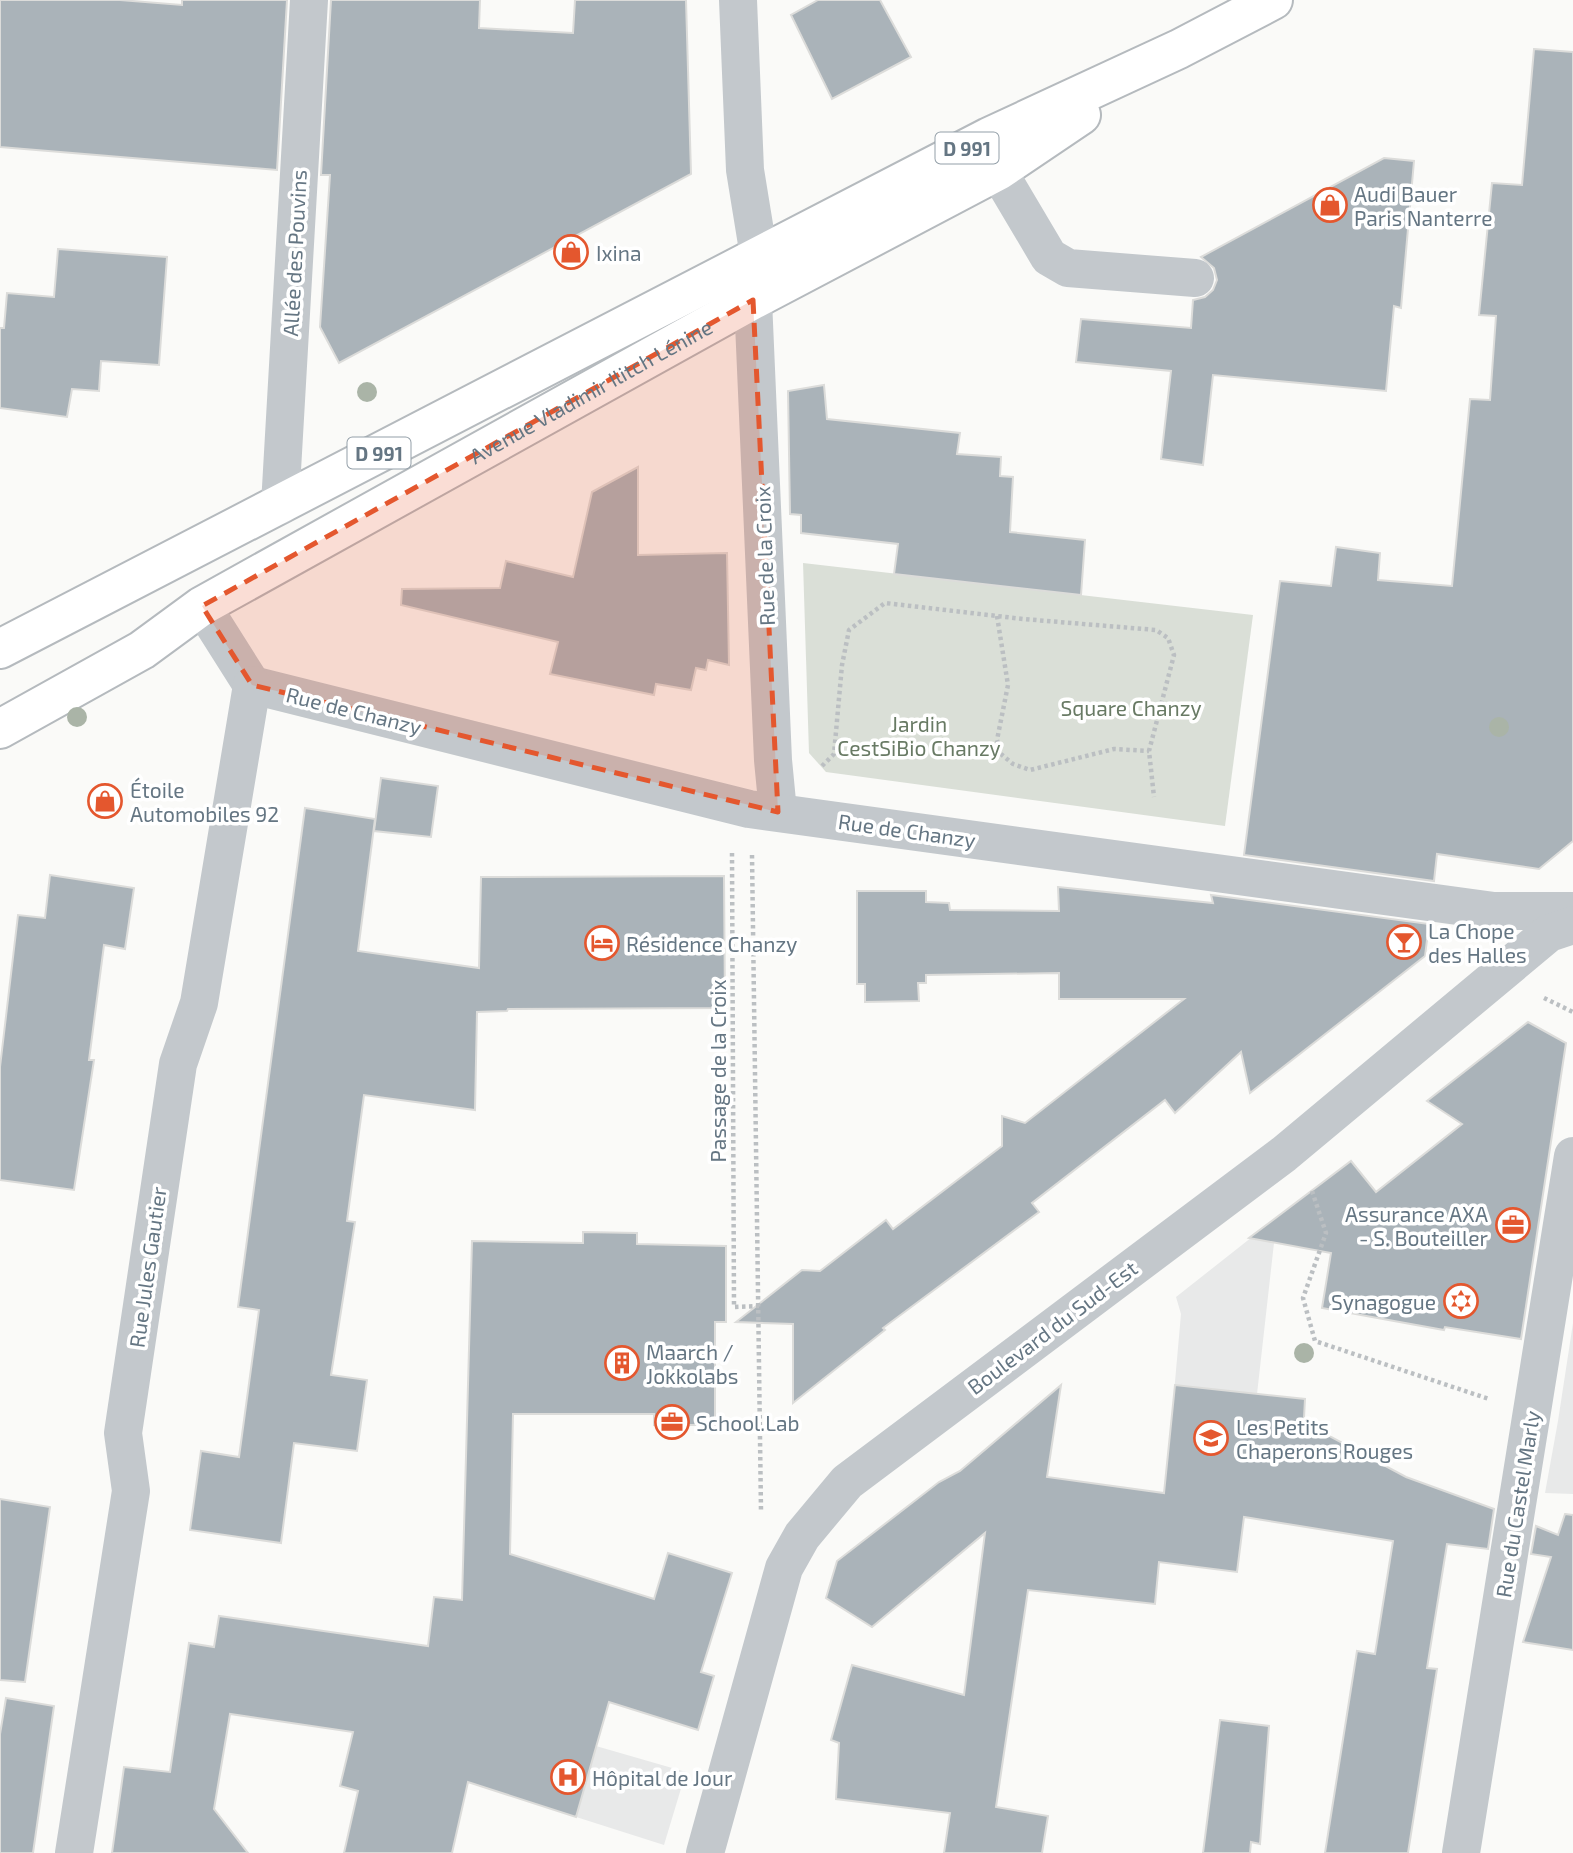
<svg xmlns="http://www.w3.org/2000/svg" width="1573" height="1853" viewBox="0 0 1573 1853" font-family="'Exo 2',sans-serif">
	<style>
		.built { fill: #e8e9e9 }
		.green { fill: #dadfd7 }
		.building { fill: #aab3b9; stroke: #dcdcda; stroke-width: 2 }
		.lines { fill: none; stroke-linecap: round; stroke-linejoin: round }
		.major-casing { stroke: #b5babe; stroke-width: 42 }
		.path { stroke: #bbbfc2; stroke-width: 4.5; stroke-dasharray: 3.5 3.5; stroke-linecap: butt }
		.minor { stroke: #c3c8cc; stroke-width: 38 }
		.major { stroke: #fff; stroke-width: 38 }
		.tree { fill: #aab4a7 }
		.marked { fill: #e4572e; fill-opacity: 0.2; stroke: #e4572e; stroke-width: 5; stroke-dasharray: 14 9; stroke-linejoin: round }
		.labels { text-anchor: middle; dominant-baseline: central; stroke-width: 7; stroke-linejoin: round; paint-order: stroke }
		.shield { fill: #fff; stroke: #939fa8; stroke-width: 2 }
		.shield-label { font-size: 19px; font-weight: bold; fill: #657683 }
		.poi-label { font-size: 21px; fill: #657683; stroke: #fff; text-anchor: start }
		.street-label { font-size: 21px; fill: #657683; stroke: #fff }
		.park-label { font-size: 21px; fill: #687a64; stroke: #fff }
	</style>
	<rect width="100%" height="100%" fill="#fafaf8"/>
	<g class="built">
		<path d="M1266,1226L1274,1237V1243L1237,1572L1159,1562L1181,1314L1176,1297Z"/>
		<path d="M1573,1323V1494L1545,1493L1558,1421Z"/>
		<path d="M596,1746L686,1772L664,1845L432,1771Z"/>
	</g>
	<path class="green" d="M803,563L1253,615L1225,826L826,772L809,753Z"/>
	<g class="building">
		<path d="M0,0H120L182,5V0H287L277,170L0,147Z"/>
		<path d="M331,0H480L479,28L573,33L575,0H686L691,174L339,363L320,327L330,175H321Z"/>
		<path d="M818,0H880L911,57L832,99L791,15Z"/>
		<path d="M1534,49L1573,52V841L1539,869L1437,854L1434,881L1244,855L1280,581L1331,586L1336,547L1380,553L1378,580L1452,586L1470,399L1490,400L1496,316L1479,315L1492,183L1522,185Z"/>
		<path d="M1384,158L1414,161L1401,308L1394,306L1386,391L1213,375L1203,465L1161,459L1171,371L1076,362L1081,319L1191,328L1193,300L1205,297L1213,290L1217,280L1214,268L1201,257Z"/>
		<path d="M58,249L167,257L159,365L101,361L99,391L72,389L67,417L0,408V328H4L7,293L54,297Z"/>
		<path d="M824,385L827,419L960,433L957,454L1001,457L1000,476L1013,477L1010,532L1085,540L1081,595L894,574L898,544L801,533V515L790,514L788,391Z"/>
		<path d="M638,467V555L727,553L729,665L708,660L706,670L696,668L691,690L656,684L654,695L550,674L558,642L401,605L402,589L500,588L506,561L573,577L592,492Z"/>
		<path d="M381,778L438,786L431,837L374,831Z"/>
		<path d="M305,808L375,819L358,951L479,968L481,877L724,876L725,1008L508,1009L507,1011L477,1012L475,1110L364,1095L347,1221L355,1222L331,1375L367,1380L357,1451L294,1443L281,1543L190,1530L201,1451L239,1457L259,1310L238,1307Z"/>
		<path d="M50,875L134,888L125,949L104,945L89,1060H94L74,1190L0,1180V1067L18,915L45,918Z"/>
		<path d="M1058,887L1213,903L1211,895L1429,924L1425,956L1250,1093L1241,1052L1175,1113L1165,1100L1032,1203L1039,1212L883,1328L885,1330L793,1403V1324L736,1322L802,1270L820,1271L886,1220L893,1229L1002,1146V1116L1025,1123L1184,999H1059V973L926,975V983H918L919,1001L865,1002V984H857V891H926V902L949,903L950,910L1059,911Z"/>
		<path d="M1528,1022L1566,1043L1521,1339L1445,1327L1444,1330L1322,1308L1331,1253L1249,1238L1351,1161L1376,1192L1462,1124L1427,1101Z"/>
		<path d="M583,1232L637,1233V1244L726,1246V1322H715V1425H654V1414H513L510,1554L654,1599L668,1553L732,1573L701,1672L714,1676L698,1730L609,1702L576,1817L468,1782L452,1853H344L358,1791L340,1786L353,1732L230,1714L214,1809L248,1853H112L124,1767L170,1772L189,1643L214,1647L219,1616L428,1646L434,1597L462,1600L472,1241L583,1243Z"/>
		<path d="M1061,1385L1047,1477L1164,1493L1175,1385L1305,1399L1304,1418L1331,1437L1406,1477L1494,1509L1488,1549L1447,1544L1427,1668L1437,1669L1408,1853H1325L1357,1651L1375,1654L1393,1541L1244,1517L1237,1572L1159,1562L1155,1604L1028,1590L996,1807L1048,1816L1042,1853H944L950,1813L836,1799L839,1743L831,1740L852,1665L964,1695L985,1533L872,1627L826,1598L837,1561L939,1482L960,1471Z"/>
		<path d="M0,1499L50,1507L25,1682L0,1680Z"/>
		<path d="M1565,1514L1573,1515V1650L1523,1642L1551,1557L1531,1554L1536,1526L1558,1535Z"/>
		<path d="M6,1698L54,1706L33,1853H0V1734Z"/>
		<path d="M1220,1720L1269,1726L1260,1844L1251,1842L1250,1853H1203Z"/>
	</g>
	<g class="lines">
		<g class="major-casing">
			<g id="major">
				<path d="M0,649L989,137L1179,49L1273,0"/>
				<path id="s1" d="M0,729L142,650L202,606L753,300L998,171L1081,115"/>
			</g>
		</g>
		<g class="path">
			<path d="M997,616L1008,685L997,740L1001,754L1013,764L1030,770L1114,749L1149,751"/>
			<path d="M822,766L834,754L842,665L849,630L885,603L1023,619L1156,630L1168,638L1174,655L1149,751L1154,797"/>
			<path d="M732,853L734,1307L759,1306"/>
			<path d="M752,855L761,1511"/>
			<path d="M1544,998L1573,1012"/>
			<path d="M1312,1191L1326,1233L1303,1298L1315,1341L1489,1399"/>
		</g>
		<g class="minor">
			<path d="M738,0L745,170L759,256"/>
			<path d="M998,171L1049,257L1068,268L1195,278"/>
			<path d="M753,300L773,760L778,812"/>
			<path d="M280,505L309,0"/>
			<path d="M202,606L252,685"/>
			<path d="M252,685L749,809L1494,911H1573"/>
			<path d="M74,1853L131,1491L123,1433L178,1064L199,1003L252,685"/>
			<path d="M705,1853L784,1568L802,1536L847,1482L1284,1154L1549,933L1573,925"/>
			<path d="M1461,1853L1573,1156"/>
		</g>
		<use href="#major" class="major"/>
	</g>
	<g class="tree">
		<circle cx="367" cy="392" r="10"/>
		<circle cx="77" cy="717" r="10"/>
		<circle cx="1499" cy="727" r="10"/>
		<circle cx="1304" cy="1353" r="10"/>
	</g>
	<path class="marked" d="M753,300L778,812L252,685L202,606Z"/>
	<defs>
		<g id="shop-ring" transform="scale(1.75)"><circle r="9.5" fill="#fff" stroke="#e4572e" stroke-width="1.5"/><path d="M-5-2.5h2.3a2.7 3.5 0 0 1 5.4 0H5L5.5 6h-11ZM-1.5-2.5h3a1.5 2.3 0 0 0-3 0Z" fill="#e4572e"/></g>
		<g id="bar-ring" transform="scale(1.75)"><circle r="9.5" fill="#fff" stroke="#e4572e" stroke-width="1.5"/><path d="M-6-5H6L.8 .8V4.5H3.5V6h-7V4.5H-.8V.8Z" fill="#e4572e"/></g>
		<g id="hotel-ring" transform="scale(1.75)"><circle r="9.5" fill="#fff" stroke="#e4572e" stroke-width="1.5"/><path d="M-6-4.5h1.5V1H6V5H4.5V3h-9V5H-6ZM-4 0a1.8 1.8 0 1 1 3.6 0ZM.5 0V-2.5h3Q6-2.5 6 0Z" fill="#e4572e"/></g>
		<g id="office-ring" transform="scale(1.75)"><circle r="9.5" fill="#fff" stroke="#e4572e" stroke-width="1.5"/><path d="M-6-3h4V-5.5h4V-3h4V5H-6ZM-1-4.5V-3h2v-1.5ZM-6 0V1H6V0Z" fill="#e4572e"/></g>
		<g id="synagogue-ring" transform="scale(1.75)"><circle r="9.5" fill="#fff" stroke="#e4572e" stroke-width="1.5"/><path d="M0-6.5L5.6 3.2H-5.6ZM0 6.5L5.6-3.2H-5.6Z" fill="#e4572e"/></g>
		<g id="building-ring" transform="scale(1.75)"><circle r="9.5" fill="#fff" stroke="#e4572e" stroke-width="1.5"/><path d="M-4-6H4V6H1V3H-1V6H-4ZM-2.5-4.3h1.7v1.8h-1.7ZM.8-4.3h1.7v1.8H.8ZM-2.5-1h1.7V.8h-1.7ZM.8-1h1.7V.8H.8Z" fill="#e4572e"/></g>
		<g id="school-ring" transform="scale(1.75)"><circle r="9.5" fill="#fff" stroke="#e4572e" stroke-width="1.5"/><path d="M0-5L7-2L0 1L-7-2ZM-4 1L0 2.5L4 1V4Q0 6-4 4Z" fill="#e4572e"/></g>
		<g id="hospital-ring" transform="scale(1.75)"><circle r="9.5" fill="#fff" stroke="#e4572e" stroke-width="1.5"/><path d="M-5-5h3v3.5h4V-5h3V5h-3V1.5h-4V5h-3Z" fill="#e4572e"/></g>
	</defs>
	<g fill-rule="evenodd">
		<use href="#shop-ring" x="1330" y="205"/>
		<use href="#shop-ring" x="571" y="252"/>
		<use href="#shop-ring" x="105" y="801"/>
		<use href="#bar-ring" x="1404" y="942"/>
		<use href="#hotel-ring" x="602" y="943"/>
		<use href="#office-ring" x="1513" y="1225"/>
		<use href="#synagogue-ring" x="1461" y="1301"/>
		<use href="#building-ring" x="622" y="1363"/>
		<use href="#office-ring" x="672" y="1422"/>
		<use href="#school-ring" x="1211" y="1438"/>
		<use href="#hospital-ring" x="568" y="1777"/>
	</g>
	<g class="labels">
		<g class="shield">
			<rect x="935.5" y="132.5" width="63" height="31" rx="5"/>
			<rect x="347.5" y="437.5" width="63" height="31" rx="5"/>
		</g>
		<g class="shield-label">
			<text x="967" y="148">D 991</text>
			<text x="379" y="453">D 991</text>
		</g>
		<g class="poi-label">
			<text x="1354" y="193">Audi Bauer<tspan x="1354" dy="24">Paris Nanterre</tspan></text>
			<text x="596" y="252">Ixina</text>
			<text x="130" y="789">Étoile<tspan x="130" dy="24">Automobiles 92</tspan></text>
			<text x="1428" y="930">La Chope<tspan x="1428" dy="24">des Halles</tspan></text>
			<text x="626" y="943">Résidence Chanzy</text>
			<text x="1488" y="1213" text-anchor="end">Assurance AXA<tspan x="1488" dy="24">- S. Bouteiller</tspan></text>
			<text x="1436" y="1301" text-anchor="end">Synagogue</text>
			<text x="646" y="1351">Maarch /<tspan x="646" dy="24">Jokkolabs</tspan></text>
			<text x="696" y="1422">School.Lab</text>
			<text x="1236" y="1426">Les Petits<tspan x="1236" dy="24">Chaperons Rouges</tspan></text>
			<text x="592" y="1777">Hôpital de Jour</text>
		</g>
		<g class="street-label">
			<text transform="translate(294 253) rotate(-87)">Allée des Pouvins</text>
			<text stroke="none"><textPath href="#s1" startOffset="681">Avenue Vladimir Ilitch Lénine</textPath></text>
			<text transform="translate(764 556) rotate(-92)">Rue de la Croix</text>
			<text transform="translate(354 710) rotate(14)">Rue de Chanzy</text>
			<text transform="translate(907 830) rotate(8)">Rue de Chanzy</text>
			<text transform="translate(717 1071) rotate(-90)">Passage de la Croix</text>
			<text transform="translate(147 1267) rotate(-82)">Rue Jules Gautier</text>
			<text transform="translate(1052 1327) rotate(-37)">Boulevard du Sud-Est</text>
			<text transform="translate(1517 1504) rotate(-81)">Rue du Castel Marly</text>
		</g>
		<g class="park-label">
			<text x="1131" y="707">Square Chanzy</text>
			<text x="919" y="723">Jardin<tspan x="919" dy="24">CestSiBio Chanzy</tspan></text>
		</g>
	</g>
</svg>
